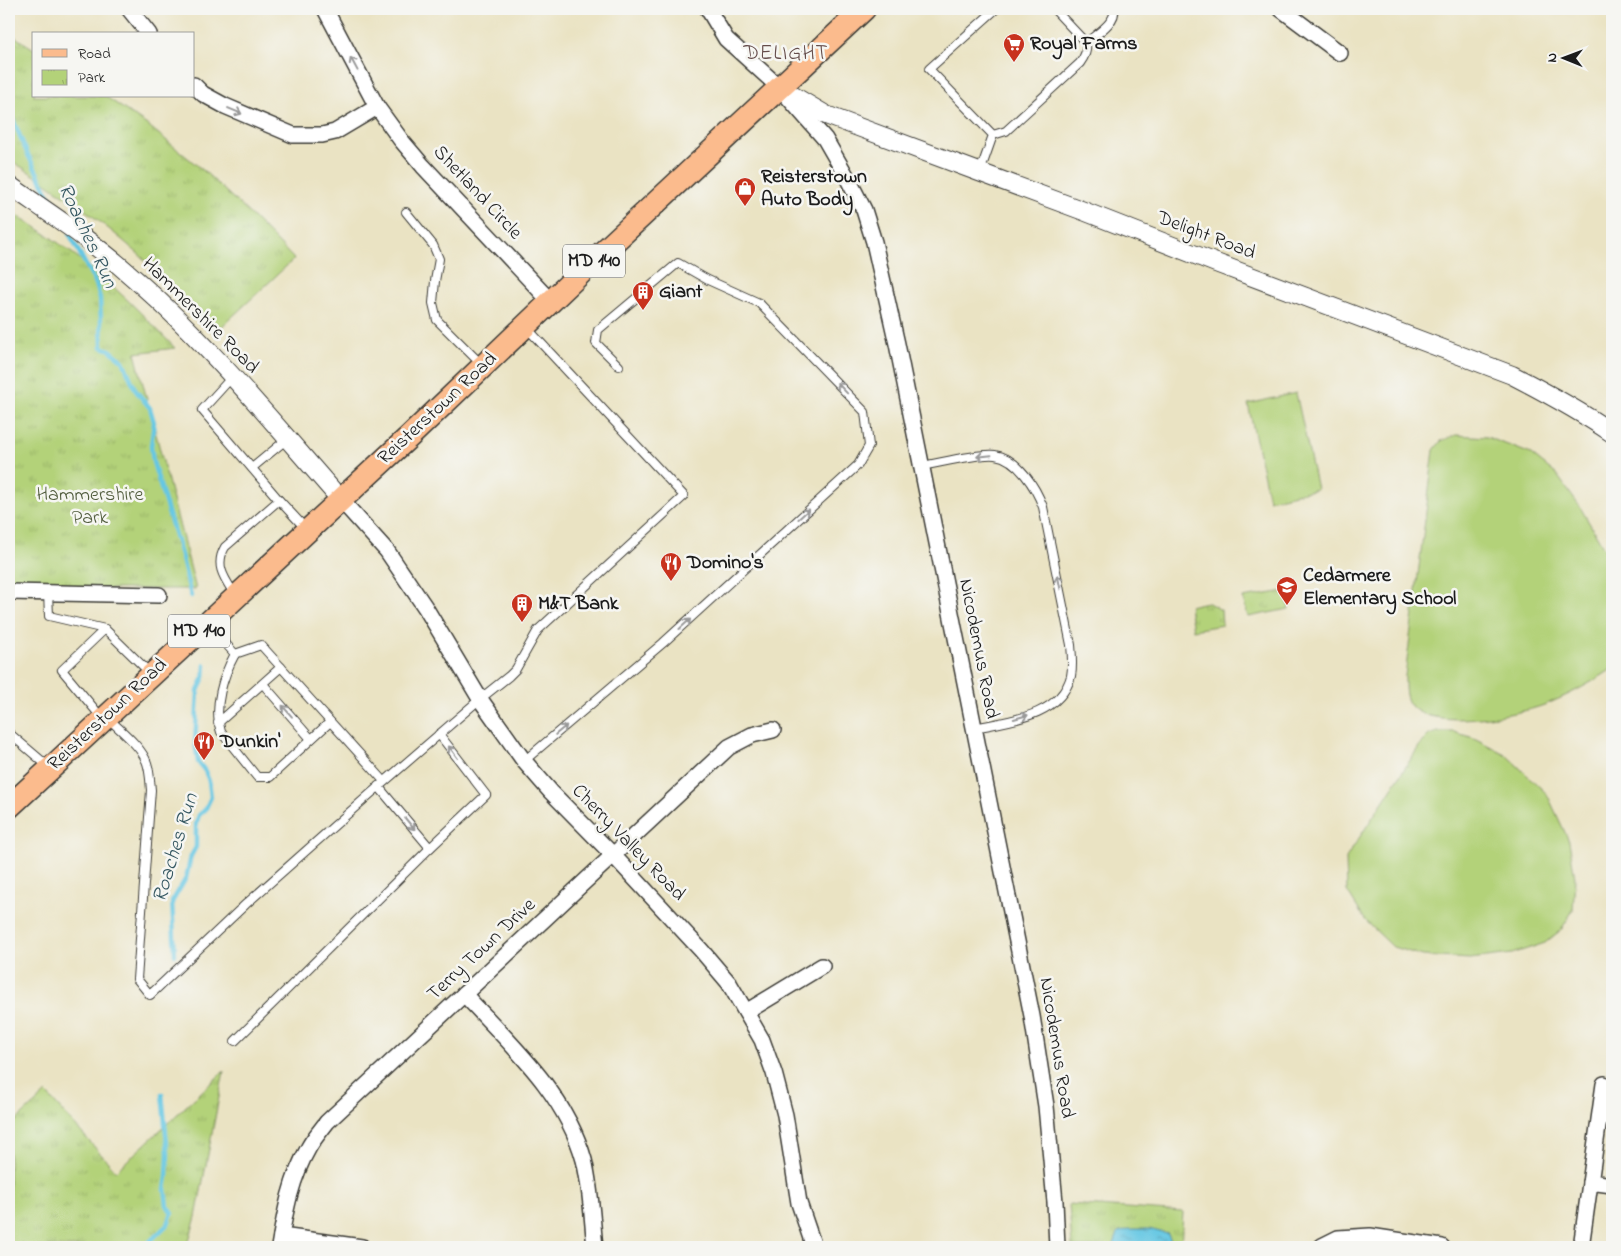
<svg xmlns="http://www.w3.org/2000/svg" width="1621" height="1256" viewBox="0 0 1621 1256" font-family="'Indie Flower',sans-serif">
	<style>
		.green { fill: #b3d279; stroke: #68774a }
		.park { fill: url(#park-tufts); stroke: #68774a }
		.water { fill: url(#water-ripples); stroke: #407280 }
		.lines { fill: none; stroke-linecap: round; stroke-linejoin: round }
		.stream { stroke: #65c7e3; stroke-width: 4.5 }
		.service-casing { stroke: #3b3a35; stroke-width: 10 }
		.minor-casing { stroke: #3b3a35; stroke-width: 18 }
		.tertiary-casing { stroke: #3b3a35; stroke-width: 20 }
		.primary-casing { stroke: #3b3a35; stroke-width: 25 }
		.service { stroke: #fff; stroke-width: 8 }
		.minor { stroke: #fff; stroke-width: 15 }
		.tertiary { stroke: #fff; stroke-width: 18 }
		.primary { stroke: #fbbb8d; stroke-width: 22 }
		.oneway { stroke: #999 }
		.labels { text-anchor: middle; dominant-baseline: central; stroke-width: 5; stroke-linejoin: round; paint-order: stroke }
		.shield { fill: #f6f6f2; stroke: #5d5d5c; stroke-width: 1 }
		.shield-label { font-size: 19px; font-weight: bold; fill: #1c1c1c }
		.poi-label { font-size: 20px; font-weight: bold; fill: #1c1c1c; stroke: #f6f6f2; text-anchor: start }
		.street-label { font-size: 20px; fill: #1c1c1c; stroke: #f6f6f2 }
		.park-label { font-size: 20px; fill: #515c3d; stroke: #f6f6f2 }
		.neighbourhood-label { font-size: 21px; letter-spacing: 1px; fill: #664e4c; stroke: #f6f6f2 }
		.water-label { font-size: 21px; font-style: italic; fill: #365862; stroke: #f6f6f2 }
	</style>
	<defs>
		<pattern id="park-tufts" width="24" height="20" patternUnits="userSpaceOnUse" patternTransform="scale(1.25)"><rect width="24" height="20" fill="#b3d279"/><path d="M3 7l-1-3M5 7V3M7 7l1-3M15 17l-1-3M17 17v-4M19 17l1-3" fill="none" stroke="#99b468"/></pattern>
		<pattern id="water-ripples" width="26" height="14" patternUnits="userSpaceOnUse" patternTransform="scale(1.25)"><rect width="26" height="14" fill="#65c7e3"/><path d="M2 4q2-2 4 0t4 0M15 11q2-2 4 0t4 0" fill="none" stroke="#57aac2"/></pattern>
	</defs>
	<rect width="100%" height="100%" fill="#f6f6f2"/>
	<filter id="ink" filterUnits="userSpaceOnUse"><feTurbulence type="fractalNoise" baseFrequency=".02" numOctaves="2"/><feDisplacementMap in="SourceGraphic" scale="10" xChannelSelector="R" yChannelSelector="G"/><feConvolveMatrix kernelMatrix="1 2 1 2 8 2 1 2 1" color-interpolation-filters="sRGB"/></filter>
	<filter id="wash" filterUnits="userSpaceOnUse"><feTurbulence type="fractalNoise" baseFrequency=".0096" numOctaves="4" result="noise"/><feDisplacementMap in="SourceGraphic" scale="20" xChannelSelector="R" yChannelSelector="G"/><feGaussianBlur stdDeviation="1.12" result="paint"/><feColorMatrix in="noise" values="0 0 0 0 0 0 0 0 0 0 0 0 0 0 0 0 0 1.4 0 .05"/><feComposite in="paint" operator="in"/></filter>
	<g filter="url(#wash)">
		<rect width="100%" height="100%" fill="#eae3c3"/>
		<g class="green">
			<path d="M1296,393L1317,489L1269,500L1248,404Z"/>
			<path d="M1456,435L1487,437L1531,454L1557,475L1580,507L1612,562V669C1591,683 1568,696 1544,705C1518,715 1436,729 1413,708C1404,700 1405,687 1405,676L1434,450L1441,441Z"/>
			<path d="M1437,732H1454L1474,738L1505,754L1547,794L1569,841L1575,878L1573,910L1561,930L1545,943L1512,954L1470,959L1423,956L1393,947L1365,920L1347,891L1346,858L1422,742L1429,735Z"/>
		</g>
		<g class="park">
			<path d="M9,33L34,49V96H105L150,127L204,171L254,218L294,259L217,331C182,296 148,260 109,229C77,203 43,181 9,159Z"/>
			<path d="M9,210C39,229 69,249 97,273C125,296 150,322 175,348L135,353L196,589H109L9,586Z"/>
			<path d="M1285,591L1289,609L1248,617L1243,598Z"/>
			<path d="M1207,602L1221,610L1222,625L1193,630L1189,606Z"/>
			<path d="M224,1071L196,1217L187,1247H9V1127L46,1093L116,1171Z"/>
			<path d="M1069,1204L1183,1212L1181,1247H1072Z"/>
		</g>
		<path class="water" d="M1129,1229H1149L1168,1234L1174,1247H1113L1118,1233Z"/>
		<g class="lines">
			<g class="stream">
				<path d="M9,113L12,117L27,153L57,211"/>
				<path d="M70,235L96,284L100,298L102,347L110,350L123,361L136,391L150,408L154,422L151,446L153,462L181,555L191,596"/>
				<path d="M175,955L172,902L186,878L191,856L196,847V824L199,815L205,810L211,797L209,781L205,771L198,762L195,743L198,691L204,677L205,665"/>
				<path d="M144,1247L168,1224L172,1213L167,1205L165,1189L167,1177L168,1153L162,1094"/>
			</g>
		</g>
	</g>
	<g filter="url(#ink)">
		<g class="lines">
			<g class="service-casing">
				<g id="service">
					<path d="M1086,43C1095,35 1117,22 1114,9"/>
					<path d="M993,135L1006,131L1080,63C1085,56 1087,51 1086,43L1054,9"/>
					<path d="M980,172L993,135L929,69L996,9"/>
					<path d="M406,212L433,245L439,259L435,281L433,303L437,320L482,365"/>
					<path d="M232,377L202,410L279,500L225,547C214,566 225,579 235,595"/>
					<path d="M922,466C940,463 978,453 995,455C1018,458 1036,488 1043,507L1071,645C1072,655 1073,666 1071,676C1060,717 1008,721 974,728"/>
					<path d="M252,468L287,439"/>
					<path d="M279,500L306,529"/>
					<path d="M48,592L49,616L105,629L150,673"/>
					<path d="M209,625L235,654L261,645L384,781"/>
					<path d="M235,654C223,676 213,707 221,732L257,777H270L330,722"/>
					<path d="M263,684L311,739"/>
					<path d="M102,718L62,670L105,629"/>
					<path d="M108,718C120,730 142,747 147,763C150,772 150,781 151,790L137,979L150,995L246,904L369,795L480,699L509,676L516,669L538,630L684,496L527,328"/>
					<path d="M218,723L281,667"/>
					<path d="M9,733L49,767"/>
					<path d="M524,761L663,643L858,465L869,446L865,412L759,303L708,280L678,263L598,330L596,343L619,366"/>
					<path d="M378,786L430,848L486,795L439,734"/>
					<path d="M235,1041L430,848"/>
				</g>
			</g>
			<g class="minor-casing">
				<g id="minor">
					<path d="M129,9L149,34"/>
					<path d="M325,9L377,107L401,140L423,166L551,302"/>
					<path d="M708,9L726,39L780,88L825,139L848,179L864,210L874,242L897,344L1032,1016L1046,1106L1055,1202L1057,1247"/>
					<path d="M1281,9L1340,53"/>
					<path d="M194,85L203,94L225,106L293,135H322L335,132L377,107"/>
					<path d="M341,500L387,551L425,607L480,699L524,761L551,792L613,855L701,950L729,983L762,1040L774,1073L785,1115L799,1203L814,1247"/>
					<path d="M9,592L159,595"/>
					<path d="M464,994C510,1044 565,1092 584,1160C591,1188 592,1219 595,1247"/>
					<path d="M746,1012L822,966"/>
					<path d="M1590,1182L1612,1185"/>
					<path d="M281,1236L362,1247"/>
					<path d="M1322,1246L1338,1238L1370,1236L1442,1247"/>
					<path d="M279,1247C285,1212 291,1178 309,1147C314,1138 321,1130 327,1122L729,747L752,735L773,730"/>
					<path d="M1581,1247L1604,1084"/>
				</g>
			</g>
			<g class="tertiary-casing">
				<g id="tertiary">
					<path d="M780,88L826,115L1081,210L1216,263L1512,375C1547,393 1580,411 1612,433"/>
					<path d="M9,185C49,213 91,240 128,273C206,340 273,423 341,500"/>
				</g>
			</g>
			<g class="primary-casing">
				<path id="primary" d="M9,807L410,436L587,267L864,9"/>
			</g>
			<use href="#service" class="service"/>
			<use href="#minor" class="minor"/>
			<use href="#tertiary" class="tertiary"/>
			<use href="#primary" class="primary"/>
		</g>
		<defs><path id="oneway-shaft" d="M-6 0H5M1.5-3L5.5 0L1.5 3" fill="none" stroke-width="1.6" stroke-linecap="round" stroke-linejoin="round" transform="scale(1.25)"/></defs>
		<g class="oneway">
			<use href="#oneway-shaft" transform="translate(354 64) rotate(-118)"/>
			<use href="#oneway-shaft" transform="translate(235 111) rotate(23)"/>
			<use href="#oneway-shaft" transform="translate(842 388) rotate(-134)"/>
			<use href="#oneway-shaft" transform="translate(984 456) rotate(174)"/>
			<use href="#oneway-shaft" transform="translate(804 514) rotate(-42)"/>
			<use href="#oneway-shaft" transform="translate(1059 582) rotate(-101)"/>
			<use href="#oneway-shaft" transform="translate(685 624) rotate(-42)"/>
			<use href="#oneway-shaft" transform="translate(287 711) rotate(-131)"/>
			<use href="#oneway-shaft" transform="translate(1021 717) rotate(-16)"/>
			<use href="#oneway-shaft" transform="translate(561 730) rotate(-40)"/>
			<use href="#oneway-shaft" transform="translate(453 752) rotate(-127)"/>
			<use href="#oneway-shaft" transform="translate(410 824) rotate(50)"/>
		</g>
	</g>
	<defs>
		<g id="supermarket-pin" transform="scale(1.125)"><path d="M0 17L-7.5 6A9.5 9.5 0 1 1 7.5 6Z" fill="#c8321e" stroke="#f6f6f2"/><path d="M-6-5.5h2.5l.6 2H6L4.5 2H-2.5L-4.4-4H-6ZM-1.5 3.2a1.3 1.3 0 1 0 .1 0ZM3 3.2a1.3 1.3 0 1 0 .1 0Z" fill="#fff"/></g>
		<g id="shop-pin" transform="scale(1.125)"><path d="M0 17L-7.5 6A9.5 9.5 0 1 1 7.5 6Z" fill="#c8321e" stroke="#f6f6f2"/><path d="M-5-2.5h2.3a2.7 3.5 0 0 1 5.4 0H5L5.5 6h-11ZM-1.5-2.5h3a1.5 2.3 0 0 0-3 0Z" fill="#fff"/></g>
		<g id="building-pin" transform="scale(1.125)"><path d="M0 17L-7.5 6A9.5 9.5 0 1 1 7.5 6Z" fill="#c8321e" stroke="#f6f6f2"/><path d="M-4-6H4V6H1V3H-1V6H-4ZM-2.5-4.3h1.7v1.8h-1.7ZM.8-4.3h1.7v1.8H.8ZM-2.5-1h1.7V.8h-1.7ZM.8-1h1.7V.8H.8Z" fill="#fff"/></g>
		<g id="restaurant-pin" transform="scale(1.125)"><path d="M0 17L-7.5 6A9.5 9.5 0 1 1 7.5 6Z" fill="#c8321e" stroke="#f6f6f2"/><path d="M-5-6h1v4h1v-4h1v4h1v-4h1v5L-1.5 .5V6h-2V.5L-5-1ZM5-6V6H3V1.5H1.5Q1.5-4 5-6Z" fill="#fff"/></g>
		<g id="school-pin" transform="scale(1.125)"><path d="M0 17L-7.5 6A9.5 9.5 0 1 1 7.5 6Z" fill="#c8321e" stroke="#f6f6f2"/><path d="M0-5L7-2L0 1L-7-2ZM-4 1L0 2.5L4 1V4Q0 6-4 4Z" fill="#fff"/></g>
	</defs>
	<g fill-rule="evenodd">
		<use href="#supermarket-pin" x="1014" y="44"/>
		<use href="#shop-pin" x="745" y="188"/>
		<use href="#building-pin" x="643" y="292"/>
		<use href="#restaurant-pin" x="671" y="563"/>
		<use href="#school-pin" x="1287" y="587"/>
		<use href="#building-pin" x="522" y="604"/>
		<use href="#restaurant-pin" x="204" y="742"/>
	</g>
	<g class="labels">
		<g class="shield">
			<rect x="563" y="244.5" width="62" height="33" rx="4"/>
			<rect x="168" y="614.5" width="62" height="33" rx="4"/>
		</g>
		<g class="shield-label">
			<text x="594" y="261">MD 140</text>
			<text x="199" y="631">MD 140</text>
		</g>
		<g class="poi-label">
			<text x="1030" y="44">Royal Farms</text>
			<text x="761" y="177">Reisterstown<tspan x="761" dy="23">Auto Body</tspan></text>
			<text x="659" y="292">Giant</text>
			<text x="687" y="563">Domino's</text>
			<text x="1303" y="576">Cedarmere<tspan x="1303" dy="23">Elementary School</tspan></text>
			<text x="538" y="604">M&amp;T Bank</text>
			<text x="220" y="742">Dunkin'</text>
		</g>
		<g class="street-label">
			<text transform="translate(477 193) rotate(47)">Shetland Circle</text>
			<text transform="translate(1206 236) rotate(21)">Delight Road</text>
			<text transform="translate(200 316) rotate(45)">Hammershire Road</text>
			<text transform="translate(438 409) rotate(-43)">Reisterstown Road</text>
			<text transform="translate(978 649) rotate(79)">Nicodemus Road</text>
			<text transform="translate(108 715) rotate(-43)">Reisterstown Road</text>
			<text transform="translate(628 843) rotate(46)">Cherry Valley Road</text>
			<text transform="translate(482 950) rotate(-43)">Terry Town Drive</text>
			<text transform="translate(1056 1048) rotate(81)">Nicodemus Road</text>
		</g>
		<g class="park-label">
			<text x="90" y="495">Hammershire<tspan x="90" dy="23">Park</tspan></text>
		</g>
		<g class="neighbourhood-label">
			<text x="786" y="54">DELIGHT</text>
		</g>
		<g class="water-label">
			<text transform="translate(87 236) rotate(65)">Roaches Run</text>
			<text transform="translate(176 848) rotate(-73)">Roaches Run</text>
		</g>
	</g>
	<rect width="1621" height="1256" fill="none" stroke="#f6f6f2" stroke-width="30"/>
	<rect x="32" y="32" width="162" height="65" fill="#f6f6f2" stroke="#9f9f9c"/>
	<rect x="42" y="49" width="25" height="8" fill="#fbbb8d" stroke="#9f9f9c"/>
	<text x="78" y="58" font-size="15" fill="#1c1c1c">Road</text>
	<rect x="42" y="70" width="25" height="15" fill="url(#park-tufts)" stroke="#9f9f9c"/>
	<text x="78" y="82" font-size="15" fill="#1c1c1c">Park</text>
	<g transform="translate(1564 58) rotate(271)" stroke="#f6f6f2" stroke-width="4" paint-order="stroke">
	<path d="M0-4L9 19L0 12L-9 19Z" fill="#1c1c1c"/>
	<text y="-8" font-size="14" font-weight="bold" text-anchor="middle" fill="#1c1c1c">N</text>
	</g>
</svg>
